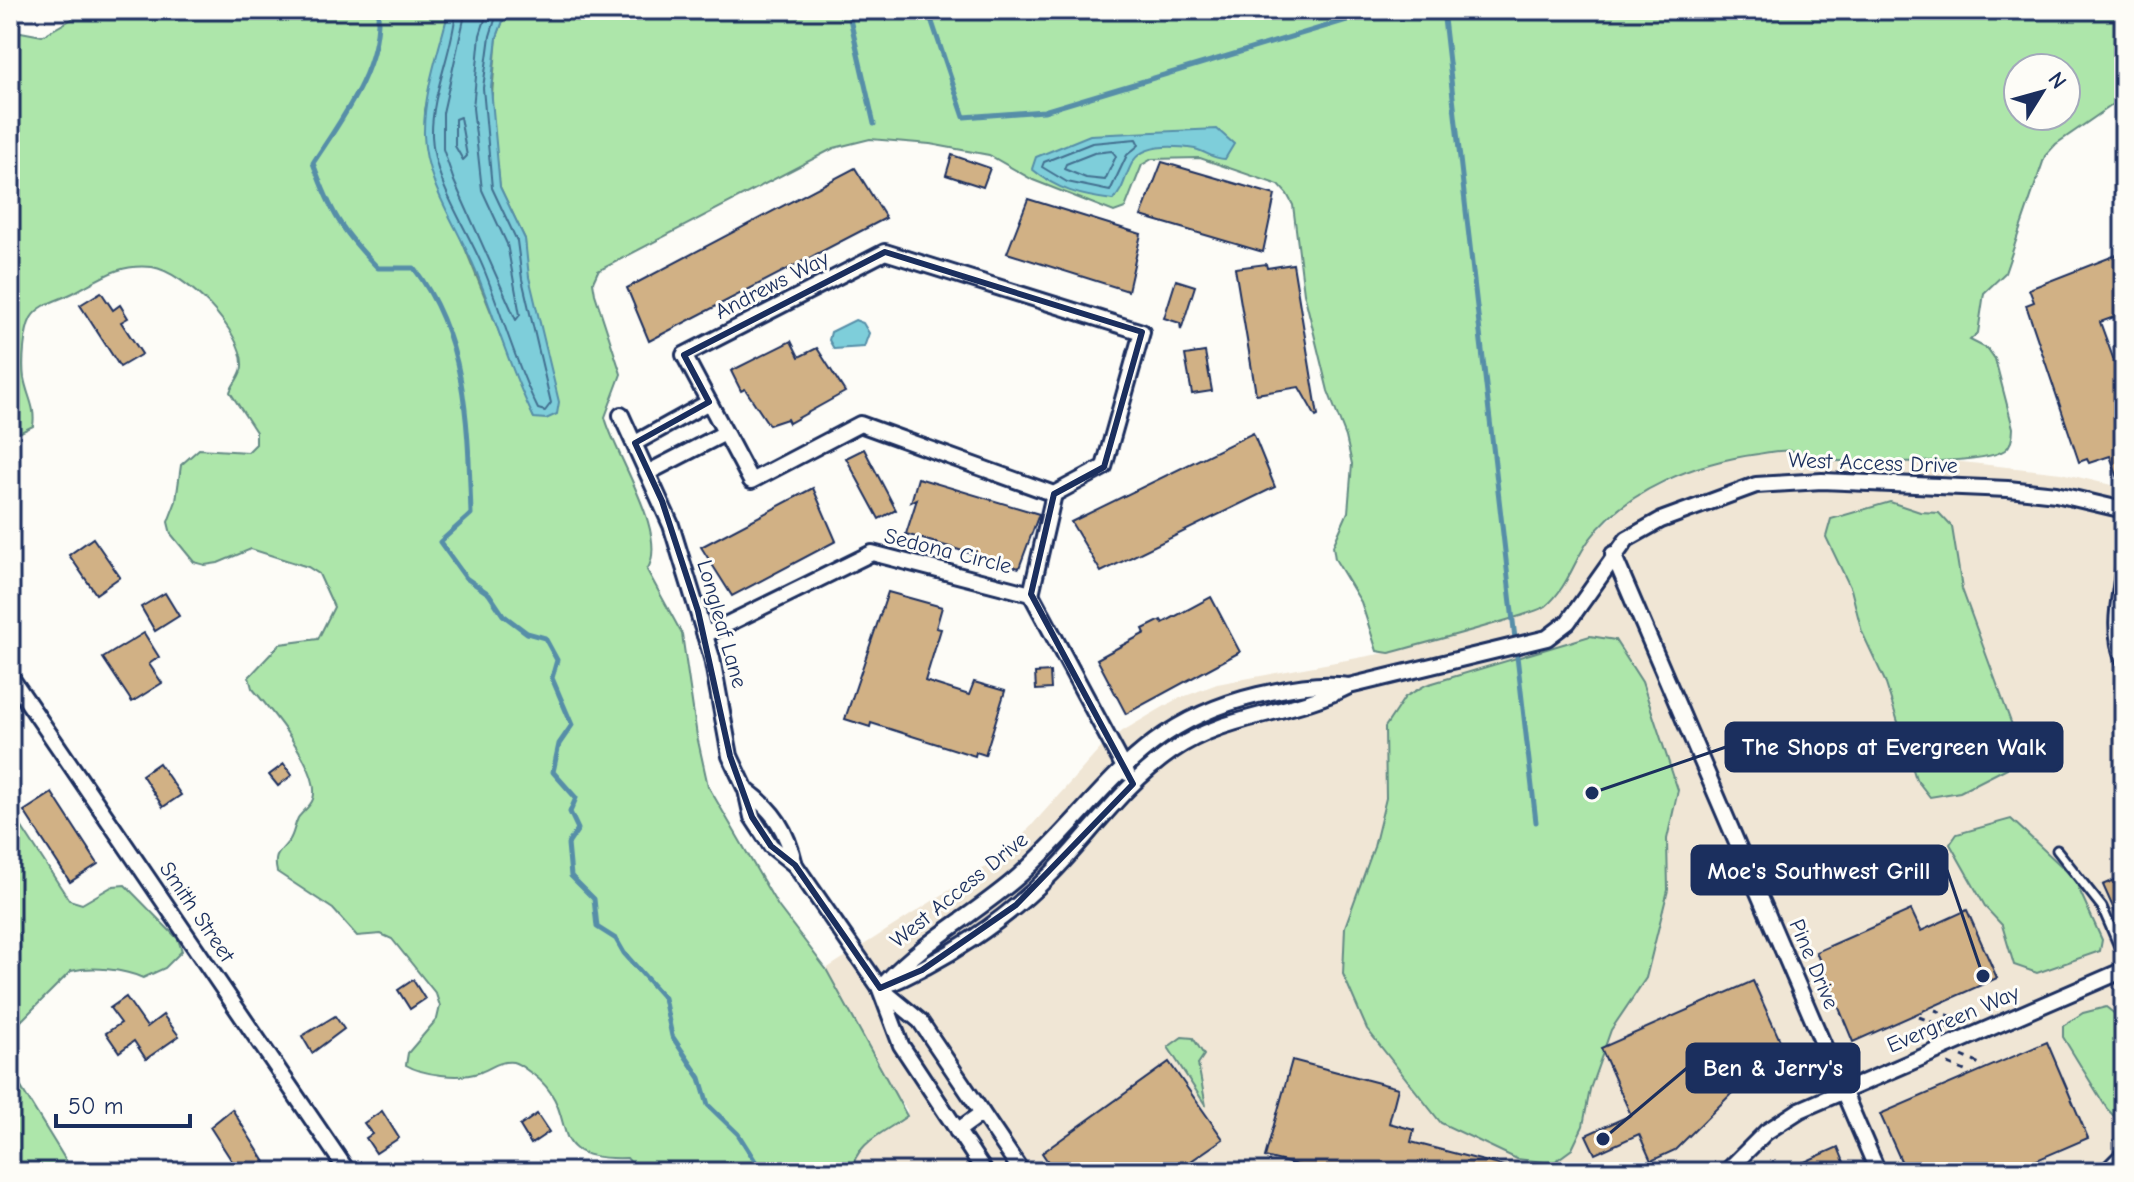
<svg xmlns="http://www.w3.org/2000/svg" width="2134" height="1182" viewBox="0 0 2134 1182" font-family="'Comic Neue',sans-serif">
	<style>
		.built { fill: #f0e6d5 }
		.green { fill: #ade6aa; stroke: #648a84; stroke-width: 2; fill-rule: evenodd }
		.water { fill: #7eceda; stroke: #568ea8; stroke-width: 2 }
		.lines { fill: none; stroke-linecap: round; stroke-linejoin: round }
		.shore { stroke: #436f90; stroke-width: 2 }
		.stream { stroke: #568ea8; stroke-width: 5 }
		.building { fill: #d1b185; stroke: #1b2f5e; stroke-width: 2 }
		.lane-casing { stroke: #1b2f5e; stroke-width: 13 }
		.street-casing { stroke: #1b2f5e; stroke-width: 20 }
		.path { stroke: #1b2f5e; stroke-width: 3; stroke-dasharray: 6 6; stroke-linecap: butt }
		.lane { stroke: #fdfcf7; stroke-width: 7 }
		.street { stroke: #fdfcf7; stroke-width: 14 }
		.marked { fill: none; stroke: #1b2f5e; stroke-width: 6; stroke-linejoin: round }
		.labels { text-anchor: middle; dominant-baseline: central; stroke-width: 6; stroke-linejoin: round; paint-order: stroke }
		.street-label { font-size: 22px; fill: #1b2f5e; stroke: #fdfcf7 }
		.leader { fill: none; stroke: #1b2f5e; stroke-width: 3 }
		.callout-dot { fill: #1b2f5e; stroke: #fdfcf7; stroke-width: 3 }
		.callout { fill: #1b2f5e; stroke: #1b2f5e; stroke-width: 3 }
		.callout-label { font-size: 24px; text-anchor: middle; font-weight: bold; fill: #fff }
	</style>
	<rect width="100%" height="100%" fill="#fdfcf7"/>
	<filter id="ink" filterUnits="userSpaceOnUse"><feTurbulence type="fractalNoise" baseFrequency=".0125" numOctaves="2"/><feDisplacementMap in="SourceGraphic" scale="16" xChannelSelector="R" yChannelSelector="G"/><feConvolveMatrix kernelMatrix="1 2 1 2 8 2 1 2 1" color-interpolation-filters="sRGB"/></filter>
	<g filter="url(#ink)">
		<path class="built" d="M1792,450L1810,458L1836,461L1944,460L2061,473L2124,488V1172H851L855,1156L866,1141L907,1116V1110L887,1083L880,1065L826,969L1006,854L1109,739L1175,700L1217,684L1401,650L1560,592L1588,540L1632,498L1689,471L1736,457Z"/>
		<g class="green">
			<path d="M88,10H449L425,110L426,152L534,418L525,239L500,187L491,106L497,37L507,10H2124V97L2056,144L2045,156L2005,273L1984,293L1978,333L1970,340L1988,349L1995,359L2013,428C2013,436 2012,445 2005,450C1981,466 1869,461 1836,461C1820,461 1808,455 1794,451C1784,449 1769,452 1758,454C1698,462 1626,489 1589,540C1573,562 1568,587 1546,606C1536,614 1411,647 1389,653L1377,651L1361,602L1335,559L1333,546L1348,512L1352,464L1346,437L1328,391L1304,293L1293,205L1287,194L1279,185L1200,158L1152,159L1142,165L1125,208L1114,212L1033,180L989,155L930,144L870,139L834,148L598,271L593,282L595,294L621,374L605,417C614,454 670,535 647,570L682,634L697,736L708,786L778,906L826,969L907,1116C884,1133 856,1142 851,1172H639L627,1158C536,1161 585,1115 534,1075C527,1071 521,1064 513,1062C500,1060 490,1069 478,1073C459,1079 423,1075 406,1065L408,1053L437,1019L440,1006L436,994L392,939L381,934L357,936L333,909L277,872C273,855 279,853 289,841C294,834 294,826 298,818C302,812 311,806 313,799C322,771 270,709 252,688L249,677L280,644L318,639L334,607L319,574L308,567L251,549L218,563L205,565L194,562L171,534L168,522L176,501L181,465L199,449L248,452L256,444V432L230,392C233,383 242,375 242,366C244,332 185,272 152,267C118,263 100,279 73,293C59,300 39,304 31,318C24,331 22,363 24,378C27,396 36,407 33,426L21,432L10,431V30L42,36ZM2018,68H2066V116H2018Z"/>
			<path d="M1890,502L1920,512L1939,513L1952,527L1962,589L2020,747L2015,764L1960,792L1930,797L1916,779L1885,681L1862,632L1851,589L1826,537L1831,519Z"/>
			<path d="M1590,636L1615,640L1642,682L1678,790L1667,839L1668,890L1646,978L1611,1030L1590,1089L1583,1126L1572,1149L1553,1163L1517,1159L1441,1123L1367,1029L1343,974L1345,927L1374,847L1386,798L1385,727L1405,697L1426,685Z"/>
			<path d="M10,809L69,900L82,904L113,886L125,885L178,939L182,951L165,968L143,978C123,969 92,966 71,971L10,1032Z"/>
			<path d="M2011,819L2074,878L2102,940L2100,951L2037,973L2014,965L2002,925L1986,908L1950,844L1957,834Z"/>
			<path d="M2106,1007L2124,1021V1119L2115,1117L2107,1109L2063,1037V1026L2083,1013Z"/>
			<path d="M1182,1037L1193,1038L1204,1055L1198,1064L1206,1106L1168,1047Z"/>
			<path d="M10,1068L11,1071L73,1172H10Z"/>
		</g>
		<g class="water">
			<path d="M449,10H507L497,37L491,88L500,187L525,239L529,277L559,402L557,414L546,419L534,418C511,372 497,324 478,276C461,231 425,185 424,135C423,94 439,50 449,10Z"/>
			<path d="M1217,129L1234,144L1225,159C1213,159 1206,152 1195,149C1176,146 1146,143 1134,160C1125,173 1125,189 1113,200C1081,196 1057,190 1032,169L1036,157L1090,135Z"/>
			<path d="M855,320L863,323L869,333L864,347L834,349L829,340L831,332Z"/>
		</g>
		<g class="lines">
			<g class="shore">
				<path d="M456,10C453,52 431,93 432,136C434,184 468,229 485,272C503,317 516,365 538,409L545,411L551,403L522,279L517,241L492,188L483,88L490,36L498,10"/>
				<path d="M466,10L443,113V149L454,181L516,320L520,315L507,244L482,190L473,108L480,35L488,10"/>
				<path d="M460,117L467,156L463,160L455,146V119Z"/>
				<path d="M1136,139L1139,145L1127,155L1110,191L1067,182L1042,167L1044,162L1092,143Z"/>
				<path d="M1112,151L1116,156L1105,180L1086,178L1064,169L1066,164L1094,153Z"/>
			</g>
			<g class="stream">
				<path d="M378,10C381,68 343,117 313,163C331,213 341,230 378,268H414C468,339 468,429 471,514L440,542L466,578L489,594L503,615L527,633L545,638L557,660L552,678L572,725L559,744L553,772L576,798L570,812L578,829L568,844L571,876L594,899L597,927L616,939L624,953L664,998L672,1036L700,1078L708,1105L738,1134L762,1172"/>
				<path d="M848,10L874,124"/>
				<path d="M928,10L964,117L1044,111L1380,10"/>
				<path d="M1443,10L1536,822"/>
			</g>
		</g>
		<g class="building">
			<path d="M952,155L990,168L983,187L946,175Z"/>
			<path d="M1162,162L1275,195L1263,252L1141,216Z"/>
			<path d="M855,168L886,218L649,341L627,288Z"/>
			<path d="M1028,199L1141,234L1128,291L1007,253Z"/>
			<path d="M2124,252V309L2119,311L2120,315L2100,322L2124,388L2122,489L2110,456L2089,463L2087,459L2079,462L2026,305L2034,302L2029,289Z"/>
			<path d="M1266,264L1267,268L1293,264L1318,416L1316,417L1299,387L1256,394L1235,268Z"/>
			<path d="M1176,280L1195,286L1181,330L1180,323L1164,318Z"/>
			<path d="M101,292L113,310L120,305L128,318L121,322L142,354L120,367L80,305Z"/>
			<path d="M791,341L799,357L817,348L845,392L789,423L787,419L769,425L745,389L741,391L731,371Z"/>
			<path d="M1205,352L1212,391L1192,394L1185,355Z"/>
			<path d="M1253,433L1275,487L1101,572L1071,522Z"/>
			<path d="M864,449L896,510L879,519L846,458Z"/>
			<path d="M918,478L1039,514L1019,568L906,534L917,499L911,502Z"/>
			<path d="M813,488L836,541L732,596L701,547Z"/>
			<path d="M93,538L120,577L96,594L69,555Z"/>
			<path d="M888,592L942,607L936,628L941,629L925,681L969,695L974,682L1005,691L985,755L976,752L975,756L871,723L870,727L845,719Z"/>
			<path d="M165,593L179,616L155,631L141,607Z"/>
			<path d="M1211,597L1240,652L1126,714L1097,659L1145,633L1143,629L1161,620L1163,623Z"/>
			<path d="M144,633L159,657L149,664L162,683L132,702L103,658Z"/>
			<path d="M1050,672L1051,689L1036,690L1035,673Z"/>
			<path d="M159,763L181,795L163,807L142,775Z"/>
			<path d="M284,764L292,775L278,786L269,775Z"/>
			<path d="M52,793L98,864L70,882L24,811Z"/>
			<path d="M2124,876V932L2103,885Z"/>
			<path d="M1911,910L1921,931L1967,910L1997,978L1853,1042L1816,952Z"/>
			<path d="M413,980L425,999L410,1009L398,990Z"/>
			<path d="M1753,981L1792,1067L1732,1093L1675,1150L1651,1161L1639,1134L1595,1154L1586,1135L1631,1115L1601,1048Z"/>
			<path d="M126,997L147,1027L163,1015L179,1036L146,1059L134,1041L119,1052L106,1033L121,1023L110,1008Z"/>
			<path d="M335,1016L344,1029L312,1053L302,1036Z"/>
			<path d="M2047,1042L2088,1138L2009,1172H1906L1880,1114Z"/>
			<path d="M1292,1060L1398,1088L1389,1123L1414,1130L1411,1142L1507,1167L1506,1172H1325L1265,1157Z"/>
			<path d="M1169,1062L1223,1139L1175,1172H1055L1042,1153Z"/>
			<path d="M232,1109L268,1167L260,1172H239L210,1127Z"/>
			<path d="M382,1111L399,1138L376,1153L366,1138L372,1134L364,1123Z"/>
			<path d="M537,1114L549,1132L531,1144L520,1126Z"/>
			<path d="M1838,1147L1848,1172H1782Z"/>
		</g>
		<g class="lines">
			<g class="lane-casing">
				<path id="lane" d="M2057,850L2102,907L2124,958"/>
			</g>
			<g class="street-casing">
				<g id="street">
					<path d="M885,252L1142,332L1104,467L1054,494L860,424L751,481L684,355Z"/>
					<path d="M621,415L671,525L712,658L730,756L746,790L752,817L771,846L795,865L880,988L920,1021L1022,1172"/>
					<path d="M635,443L709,402"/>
					<path d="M649,472L725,433"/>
					<path d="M1613,554L1878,1172"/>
					<path d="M2124,566C2120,600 2111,628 2124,662"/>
					<path d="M1031,594L1054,494"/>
					<path d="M705,635L872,553L1031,594L1127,773"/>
					<path d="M10,676L348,1172"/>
					<path d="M746,790C774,810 787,831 795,865"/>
					<path d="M886,982C925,940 976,914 1019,876C1105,798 1135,724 1258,695C1289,688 1317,682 1349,686"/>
					<path d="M880,988C943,962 1004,922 1052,873C1092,832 1124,784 1172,751C1225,714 1292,715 1349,686L1547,638L1568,622L1627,539L1661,520L1756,485L1822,481L2008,489L2056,494L2124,510"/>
					<path d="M880,989L901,1045L985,1172"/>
					<path d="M957,1131L982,1113"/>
					<path d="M1726,1172L1766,1132L1800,1110L2124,970"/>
					<path d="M2106,1172L2124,1154"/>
				</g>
			</g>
			<g class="path">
				<path d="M1935,1010L1965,1022"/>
				<path d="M1919,1017L1949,1029"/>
				<path d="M1962,1056L1984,1066"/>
				<path d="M1948,1064L1970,1073"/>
			</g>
			<use href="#lane" class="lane"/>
			<use href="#street" class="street"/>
		</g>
	</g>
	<path class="marked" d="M885,252L1142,332L1104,467L1054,494L1031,594L1133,784L1016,905L922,970L880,988L795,865L771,846L752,817L730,756L698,611L662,501L635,443L709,402L684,355Z"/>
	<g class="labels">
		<g class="street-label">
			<text transform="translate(772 285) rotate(-27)">Andrews Way</text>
			<text transform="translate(1873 463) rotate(2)">West Access Drive</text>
			<text transform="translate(948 551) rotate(14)">Sedona Circle</text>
			<text transform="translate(722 624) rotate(74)">Longleaf Lane</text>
			<text transform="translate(959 890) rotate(-39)">West Access Drive</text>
			<text transform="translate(197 912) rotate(56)">Smith Street</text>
			<text transform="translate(1814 964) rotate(67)">Pine Drive</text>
			<text transform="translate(1953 1019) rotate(-23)">Evergreen Way</text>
		</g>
	</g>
	<path class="leader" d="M1592 793L1726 747M1983 976L1947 870M1603 1139L1687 1068"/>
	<g class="callout-dot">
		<circle cx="1592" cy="793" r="8"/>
		<circle cx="1983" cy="976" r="8"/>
		<circle cx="1603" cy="1139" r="8"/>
	</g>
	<g class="callout">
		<rect x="1726" y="723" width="336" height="48" rx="8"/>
		<rect x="1692" y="846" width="255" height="48" rx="8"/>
		<rect x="1687" y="1044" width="172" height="48" rx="8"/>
	</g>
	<g class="callout-label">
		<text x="1894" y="755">The Shops at Evergreen Walk</text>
		<text x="1819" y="879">Moe's Southwest Grill</text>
		<text x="1773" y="1076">Ben &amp; Jerry's</text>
	</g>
	<rect width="2134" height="1182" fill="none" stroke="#fdfcf7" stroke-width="40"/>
	<rect x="20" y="20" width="2094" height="1142" fill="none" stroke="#1b2f5e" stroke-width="3" filter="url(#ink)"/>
	<g transform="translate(2042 92) rotate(53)"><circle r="38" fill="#fdfcf7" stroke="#a3aaba" stroke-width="2"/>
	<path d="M0-6L14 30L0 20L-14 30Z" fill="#1b2f5e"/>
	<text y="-12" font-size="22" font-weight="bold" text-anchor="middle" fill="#1b2f5e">N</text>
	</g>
	<path d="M56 1114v12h134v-12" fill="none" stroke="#1b2f5e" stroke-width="4"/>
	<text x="68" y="1114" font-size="24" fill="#1b2f5e" stroke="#fdfcf7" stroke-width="6" paint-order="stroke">50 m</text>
</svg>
